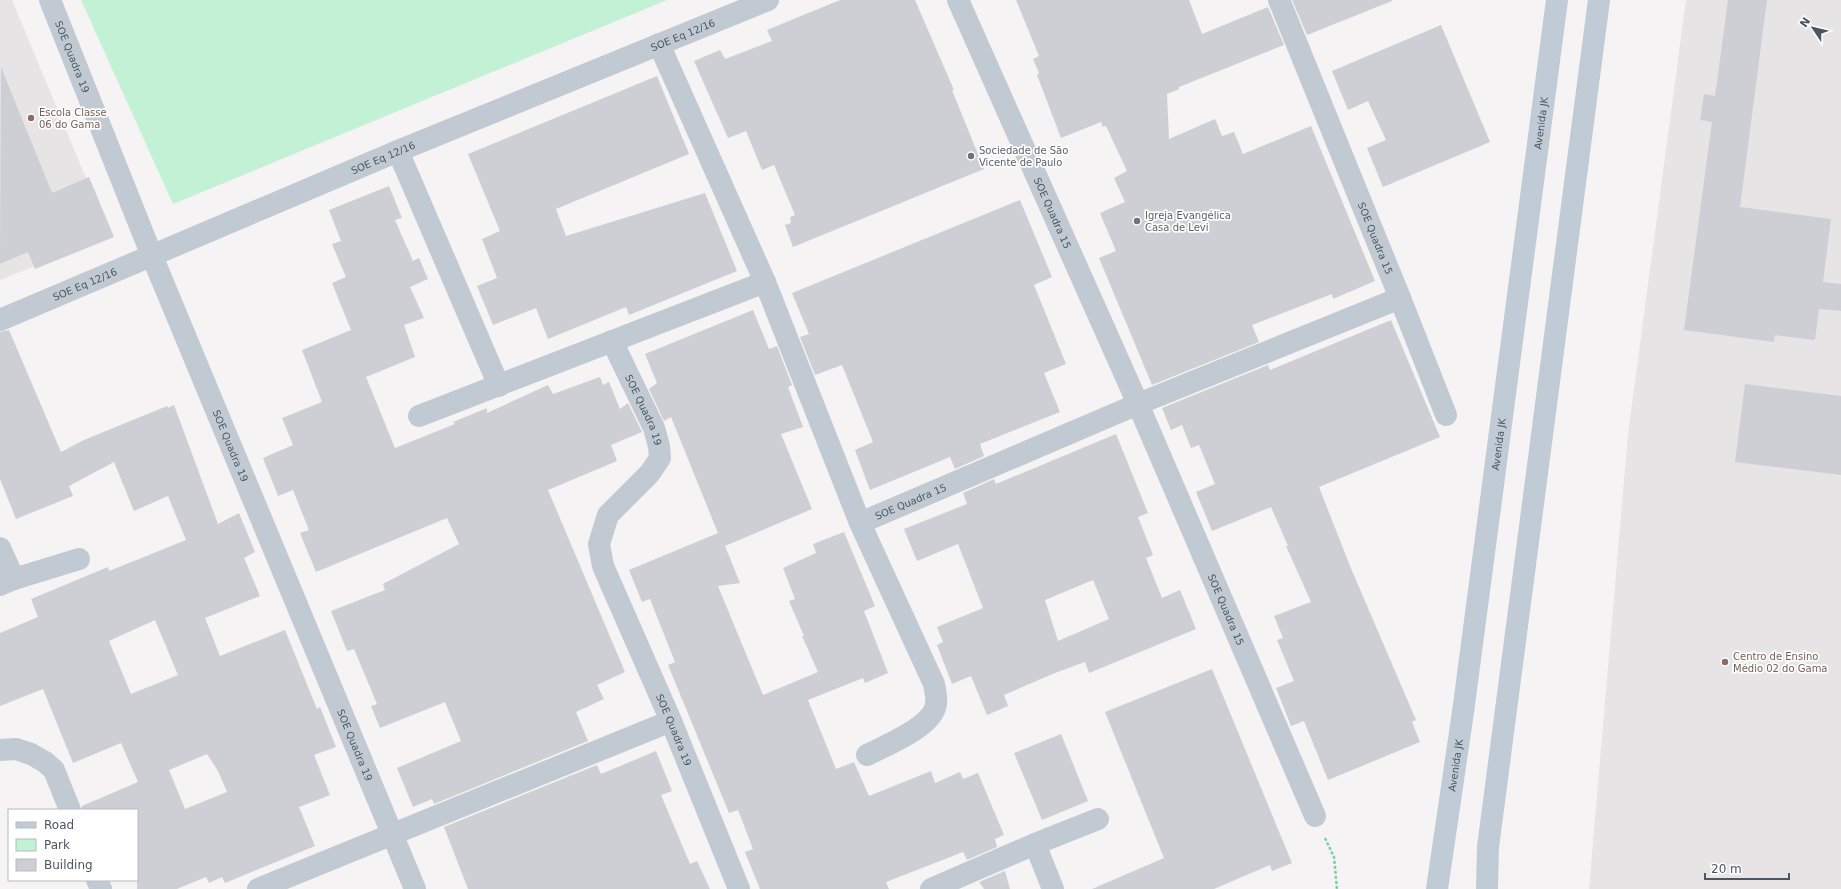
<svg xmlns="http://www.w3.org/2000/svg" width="1841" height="889" viewBox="0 0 1841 889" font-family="'DejaVu Sans',sans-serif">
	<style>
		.education { fill: #e6e4e5 }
		.green { fill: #c3f1d5 }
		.building { fill: #cdcfd5; fill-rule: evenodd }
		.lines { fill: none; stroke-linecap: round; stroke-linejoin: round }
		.path { stroke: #7ad0a6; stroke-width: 2.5; stroke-dasharray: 3 2; stroke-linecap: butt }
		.minor { stroke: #c1cad2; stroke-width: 22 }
		.tertiary { stroke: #c1cad2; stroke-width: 22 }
		.secondary { stroke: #c1cbd6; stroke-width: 22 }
		.education-dot { fill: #8d6e63; stroke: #fff; stroke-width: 1.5 }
		.worship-dot { fill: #6b7280; stroke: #fff; stroke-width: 1.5 }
		.labels { text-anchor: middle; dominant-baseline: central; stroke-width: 3.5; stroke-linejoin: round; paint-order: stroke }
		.street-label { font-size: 10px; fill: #4a5661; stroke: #fff }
		.education-label { font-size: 10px; fill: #785e54; stroke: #fff; text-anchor: start }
		.worship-label { font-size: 10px; fill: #5b616d; stroke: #fff; text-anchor: start }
	</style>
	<rect width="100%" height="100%" fill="#f5f3f3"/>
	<g class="education">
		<path d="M0,0H12L110,236L0,280Z"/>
		<path d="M1686,0H1841V889H1589L1628,434Z"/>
	</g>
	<path class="green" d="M81,0H667L173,204Z"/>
	<g class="building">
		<path d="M840,0H915L954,90H952L984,169L793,247L785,225L791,223L790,217L795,215L774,165L762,170L746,131L728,138L694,61L720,50L725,59L772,41L767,30Z"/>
		<path d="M1016,0H1189L1202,34L1268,7L1284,45L1179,87V89L1167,94L1169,139L1215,119L1222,136L1234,132L1243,154L1311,126L1375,281L1333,299L1332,294L1252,325L1259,342L1152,385L1099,258L1116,251L1100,213L1125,202L1114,178L1127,171L1106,126L1103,127L1101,122L1061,138L1037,75L1039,73L1033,59L1039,56Z"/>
		<path d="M1292,0H1392V1L1307,35Z"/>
		<path d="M1728,0H1767L1740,207L1831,219L1823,282L1841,284V311L1819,309L1815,340L1775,335L1774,342L1684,330L1712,122L1700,120L1704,94L1715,96Z"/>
		<path d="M1441,25L1490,142L1383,187L1367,148L1386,140L1368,101L1348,110L1332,71Z"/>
		<path d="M1,67L52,193L89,177L114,237L35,269L28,252L0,264Z"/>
		<path d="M657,76L689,154L556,209L566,236L705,193L737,271L629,315L626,307L548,339L536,308L493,325L477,286L497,278L482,239L500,231L468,154Z"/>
		<path d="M389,186L402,218L395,220L413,261L419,258L428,279L410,287L424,318L404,325L415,357L366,377L395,448L455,424L453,422L487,408V413L548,385L553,394L600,377L603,385L609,382L620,409L628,403L642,432L611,445L617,461L548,490L625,672L597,685L604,699L576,712L588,741L434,804L432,799L413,807L397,768L461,741L445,702L380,728L371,706L377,704L354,649L347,651L331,611L385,590L383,584L459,544L447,518L316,572L300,533L309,530L293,490L278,496L263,458L293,445L282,418L322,402L302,350L351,330L332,283L346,277L332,244L341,241L329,210Z"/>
		<path d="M1020,200L1052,277L1034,285L1066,364L1044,373L1060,412L980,444L984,456L955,469L950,457L870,490L855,450L873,442L842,365L815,375L800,337L809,334L792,293Z"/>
		<path d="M753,310L769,349L777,346L792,385L788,387L803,427L781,434L812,509L725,546L740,583L718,586L763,695L818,672L802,636H804L789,601L795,599L783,568L816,553L813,544L844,532L875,606L864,611L888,673L865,683L863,678L808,700L836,769L854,762L869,796L931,771L935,783L960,772L963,779L978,773L1004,835L995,839L997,847L967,860L963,852L886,882L889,889H760L745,852L753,849L738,810L729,813L668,665L675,662L650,599L642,602L629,570L718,533L671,417L664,421L649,389L657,383L645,354Z"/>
		<path d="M1391,320L1440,437L1319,487L1350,566L1416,720L1412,722L1420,742L1328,780L1304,721L1291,726L1276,688L1294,681L1277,640L1283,638L1274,616L1311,602L1286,546H1288L1271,507L1212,531L1196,492L1215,484L1199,445L1191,448L1182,425L1171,430L1162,408L1268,365L1270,370Z"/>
		<path d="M9,330L61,452L84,440L167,406L168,408L174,405L218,524L239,513L255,552L244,558L260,596L205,618L220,656L285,630L317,709L320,707L336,747L314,755L330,795L299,807L315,846L225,883L222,877L209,883L206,877L177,889H137V810H82V806L138,782L121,743L73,763L43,689L0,706V633L38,617L31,599L108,567L109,571L186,540L168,496L134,511L114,462L69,486L73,496L16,519L0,479V332ZM155,620L178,675L131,694L109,641ZM207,754L218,771L227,792L185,809L169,770Z"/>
		<path d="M1745,384L1841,396V475L1735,462Z"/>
		<path d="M1116,434L1148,513L1138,517L1153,555L1146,558L1162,598L1180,590L1196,629L1089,673L1085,662L1055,673L1004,695L1008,706L987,715L971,676L952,684L937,645L943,642L937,627L983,608L958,544L917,561L904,529L967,504L963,493L994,479L996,484ZM1093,580L1109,619L1058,641L1045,600Z"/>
		<path d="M1212,669L1292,863L1272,871L1270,865L1214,889H1092L1164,858L1105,712Z"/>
		<path d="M1061,734L1088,801L1042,820L1014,753Z"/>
		<path d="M656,751L672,791L661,795L690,864L697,861L710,889H468L444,827L597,765L601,774Z"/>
		<path d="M1005,871L1010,889H984L979,882Z"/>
	</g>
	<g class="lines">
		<path class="path" d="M1325,838L1334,857L1337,889"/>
		<g class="minor">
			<path id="s1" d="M50,0L152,256L415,889"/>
			<path id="s2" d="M958,0L1138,404L1315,816"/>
			<path id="s3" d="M1279,0L1400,298L1446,415"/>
			<path d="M659,44L765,282L860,523L934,684C935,690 937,697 936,703C935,726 886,745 867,755"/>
			<path d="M398,151L499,386"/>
			<path id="s4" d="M612,341L654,428L659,446L660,458L650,473L608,515L599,544L603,566L671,721L739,889"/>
			<path d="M419,416L765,282"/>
			<path id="s5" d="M860,523L1138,404L1400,298"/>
			<path d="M0,548L14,579L0,585"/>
			<path d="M14,579L79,559"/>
			<path d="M0,750L16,749L31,754L45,762L54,770L70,810"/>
			<path d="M1035,844L1053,889"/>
			<path d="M97,880L101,889"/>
			<path d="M258,889L671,721"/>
			<path d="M931,889L1035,844L1098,819"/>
		</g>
		<path class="tertiary" id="s6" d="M0,320L398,151L768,0"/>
		<g class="secondary">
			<path id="s7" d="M1437,889L1463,712L1557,0"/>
			<path d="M1487,889L1488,847L1599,0"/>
		</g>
	</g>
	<g class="education-dot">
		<circle cx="31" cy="118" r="4"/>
		<circle cx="1725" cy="662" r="4"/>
	</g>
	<g class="worship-dot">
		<circle cx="971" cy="156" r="4"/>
		<circle cx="1137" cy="221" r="4"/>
	</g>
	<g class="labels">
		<g class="street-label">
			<text stroke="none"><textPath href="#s6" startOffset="740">SOE Eq 12/16</textPath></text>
			<text stroke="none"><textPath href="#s1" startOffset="61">SOE Quadra 19</textPath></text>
			<text stroke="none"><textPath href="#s7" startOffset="773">Avenida JK</textPath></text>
			<text stroke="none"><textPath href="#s6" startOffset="416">SOE Eq 12/16</textPath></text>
			<text stroke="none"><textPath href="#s2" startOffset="233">SOE Quadra 15</textPath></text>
			<text stroke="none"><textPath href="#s3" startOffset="257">SOE Quadra 15</textPath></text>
			<text stroke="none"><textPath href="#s6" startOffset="92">SOE Eq 12/16</textPath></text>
			<text stroke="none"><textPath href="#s4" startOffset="76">SOE Quadra 19</textPath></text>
			<text stroke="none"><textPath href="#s1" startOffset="481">SOE Quadra 19</textPath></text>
			<text stroke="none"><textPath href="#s7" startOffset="449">Avenida JK</textPath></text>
			<text stroke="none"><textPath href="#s5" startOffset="55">SOE Quadra 15</textPath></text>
			<text stroke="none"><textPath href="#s2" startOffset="666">SOE Quadra 15</textPath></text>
			<text stroke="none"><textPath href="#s4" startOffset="436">SOE Quadra 19</textPath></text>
			<text stroke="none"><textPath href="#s1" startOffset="805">SOE Quadra 19</textPath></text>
			<text stroke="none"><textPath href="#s7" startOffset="125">Avenida JK</textPath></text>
		</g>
		<g class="education-label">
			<text x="39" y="112">Escola Classe<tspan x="39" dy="12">06 do Gama</tspan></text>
			<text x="1733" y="656">Centro de Ensino<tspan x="1733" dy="12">Médio 02 do Gama</tspan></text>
		</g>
		<g class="worship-label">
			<text x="979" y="150">Sociedade de São<tspan x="979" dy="12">Vicente de Paulo</tspan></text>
			<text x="1145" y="215">Igreja Evangélica<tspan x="1145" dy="12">Casa de Levi</tspan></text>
		</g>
	</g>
	<rect x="8" y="809" width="130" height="72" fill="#ffffff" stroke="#b7bbc0"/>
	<rect x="16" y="822" width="20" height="6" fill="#c1cbd6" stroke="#b7bbc0"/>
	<text x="44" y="829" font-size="12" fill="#4a5661">Road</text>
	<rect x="16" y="839" width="20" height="12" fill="#c3f1d5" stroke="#b7bbc0"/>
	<text x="44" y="849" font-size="12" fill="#4a5661">Park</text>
	<rect x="16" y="859" width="20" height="12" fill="#cdcfd5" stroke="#b7bbc0"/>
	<text x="44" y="869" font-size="12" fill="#4a5661">Building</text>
	<g transform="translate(1813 28) rotate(305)" stroke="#ffffff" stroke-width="3" paint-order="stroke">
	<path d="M0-3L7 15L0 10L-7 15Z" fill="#4a5661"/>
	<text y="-6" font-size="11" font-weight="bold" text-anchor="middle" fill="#4a5661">N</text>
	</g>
	<path d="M1705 873v6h84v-6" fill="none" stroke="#4a5661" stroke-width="2"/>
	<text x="1711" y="873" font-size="12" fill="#4a5661" stroke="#ffffff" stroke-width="3" paint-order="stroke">20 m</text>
</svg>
